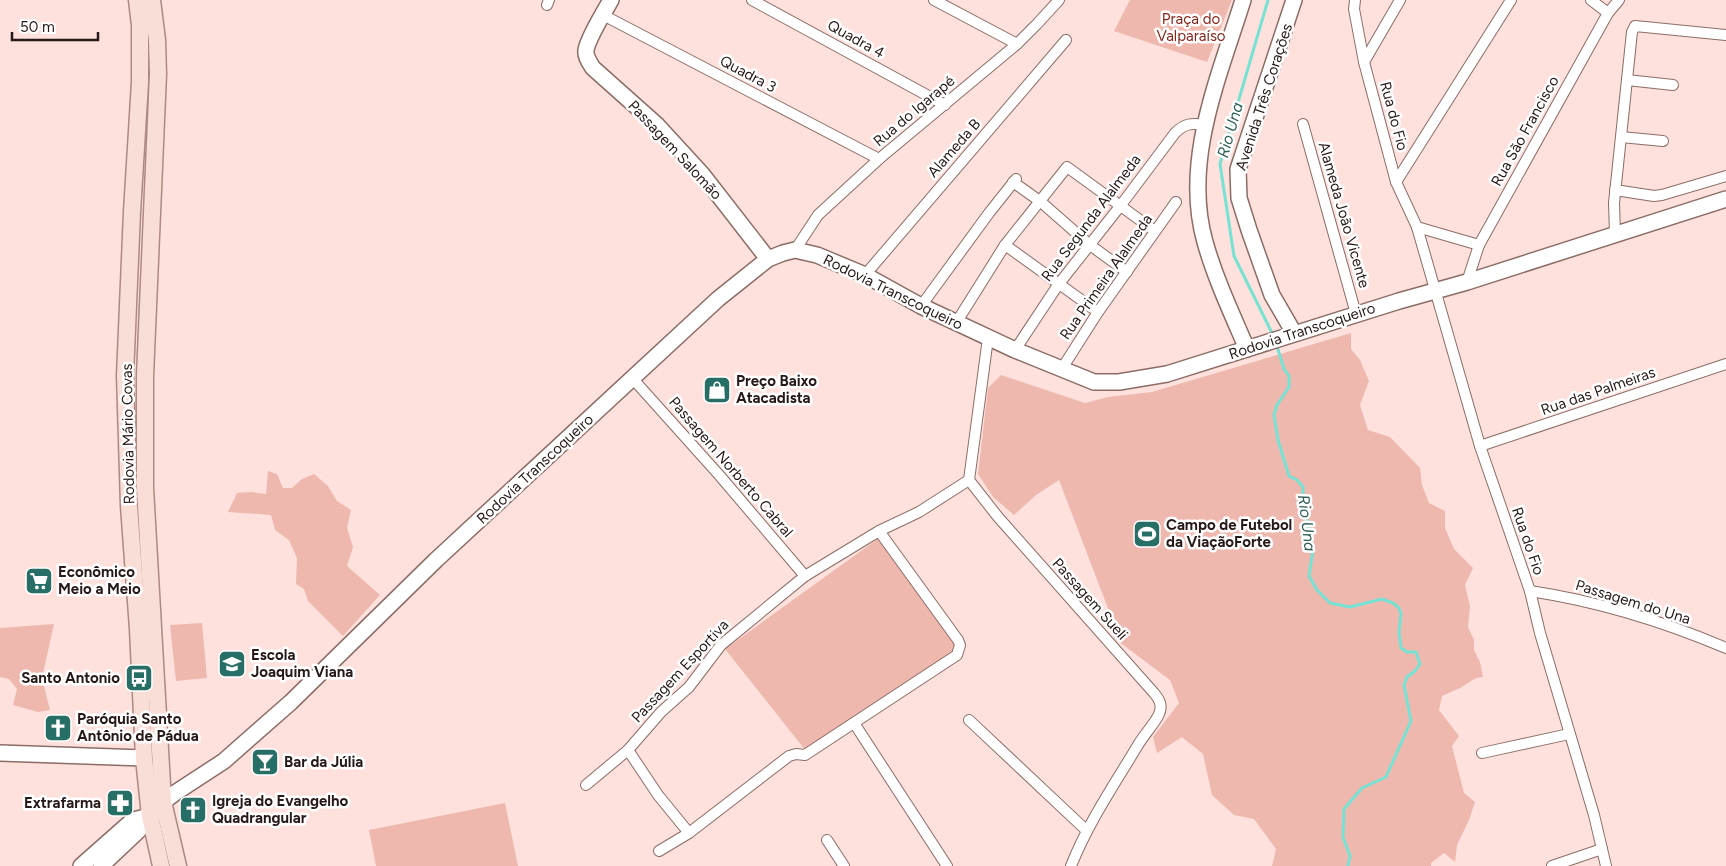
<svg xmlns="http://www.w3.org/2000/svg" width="1726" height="866" viewBox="0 0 1726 866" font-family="Figtree,sans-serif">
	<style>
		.green { fill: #efb8ae }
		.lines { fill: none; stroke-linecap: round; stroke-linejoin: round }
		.stream { stroke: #76e2d3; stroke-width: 3 }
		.street-casing { stroke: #8b6c66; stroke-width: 12 }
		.secondary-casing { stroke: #8b6c66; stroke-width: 18 }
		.primary-casing { stroke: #ad8983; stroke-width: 19 }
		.street { stroke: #fff; stroke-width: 10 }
		.secondary { stroke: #fff; stroke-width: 15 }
		.primary { stroke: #f9ddd7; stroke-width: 16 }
		.labels { text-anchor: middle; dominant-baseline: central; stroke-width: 5; stroke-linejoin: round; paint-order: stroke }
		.park-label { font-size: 15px; fill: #86261b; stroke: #fff }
		.street-label { font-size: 15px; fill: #261917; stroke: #fff }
		.poi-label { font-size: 15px; font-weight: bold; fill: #261917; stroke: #fff; text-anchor: start }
		.water-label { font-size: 16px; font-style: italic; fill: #2e5d57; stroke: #fff }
	</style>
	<rect width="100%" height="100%" fill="#fee1dc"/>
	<g class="green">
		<path d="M1130,0H1232L1207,62L1114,31Z"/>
		<path d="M1351,333V349L1360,360L1369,381L1360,405L1368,430L1390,437L1420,468L1422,485L1429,503L1445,511V528L1454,549L1473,568L1465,585L1470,606L1468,627L1474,640V650L1480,662L1483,677L1476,678L1460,688L1442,696L1439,710L1459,736L1452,746L1464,793L1475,802L1469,820L1457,845L1455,862L1444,853L1431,863V866H1272L1276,849L1254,819L1234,815L1212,795L1203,754L1182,737L1157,753L1153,737L1179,703L1170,680L1114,638L1117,632L1059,480L1036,495L1014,515L993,497L978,474L988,388L1001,375L1085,403L1108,397L1152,392Z"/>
		<path d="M268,471L277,474L283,488H292L302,479L314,474L328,486L337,501L351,510L347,528L353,547L347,566L380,595L343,636L308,601L304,589L296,584L297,558L289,540L275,530L271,515L228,512L237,493L251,492L266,494Z"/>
		<path d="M879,538L959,647L806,751L725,649Z"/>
		<path d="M202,623L207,678L176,681L170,625Z"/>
		<path d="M54,624L42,678L50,710L38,712L13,705L17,689L9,679L0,677V628Z"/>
		<path d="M505,803L518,866H376L369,830Z"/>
	</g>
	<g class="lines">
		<g class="stream">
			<path d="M1268,0L1220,164L1234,256L1273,335"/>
			<path d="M1276,343L1284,369L1289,376V387L1277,405L1274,415L1278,440L1289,476L1297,480L1303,487V499L1313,550L1309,576L1317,590L1330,603L1350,607L1382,599L1393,603L1399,608L1401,614L1399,632L1401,648L1407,652H1416L1420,664L1415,671L1407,677L1404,685L1411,721L1386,777L1362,788L1344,809L1343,837L1350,856L1348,866"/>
		</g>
		<g class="street-casing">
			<g id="street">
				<path d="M752,0L945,105"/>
				<path d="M934,0L1017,44"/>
				<path d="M1355,0L1354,9L1364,62L1396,182L1417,227L1480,446L1530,591L1540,633L1594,815L1606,866"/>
				<path d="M1591,0L1608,13"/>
				<path d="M547,5L549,0"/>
				<path d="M603,15L879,159"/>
				<path d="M1364,62L1400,0"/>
				<path d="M1627,80L1673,85"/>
				<path d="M1303,124L1356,314"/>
				<path d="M1621,137L1663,141"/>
				<path d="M1013,182L1041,202L1090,245L1127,272"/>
				<path d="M1396,182L1511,0"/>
				<path d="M1615,190L1654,196L1662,195L1726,176"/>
				<path d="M1417,227L1479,245"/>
				<path d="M1615,234L1614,203L1632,32L1635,26L1726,35"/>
				<path d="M1005,245L1098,312"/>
				<path d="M795,250L818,215L879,159L1017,44L1037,24L1059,0"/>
				<path d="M865,275L1066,40"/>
				<path d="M1467,282L1479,245L1608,13L1619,0"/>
				<path d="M921,306L989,213L1016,179"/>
				<path d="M956,323L1005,245L1067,167L1155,231"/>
				<path d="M988,338L969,480L998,517L1154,693C1159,699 1163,705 1159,714C1156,722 1143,736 1138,745C1114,785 1088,823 1071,866"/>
				<path d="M1015,350L1058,285L1121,205L1175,133C1185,123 1192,123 1205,125"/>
				<path d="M1061,370L1098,312L1176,202"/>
				<path d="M633,379L720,476L805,576"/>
				<path d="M1480,446L1726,364"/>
				<path d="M1530,591C1596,601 1665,622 1726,648"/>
				<path d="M969,720L1086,830"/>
				<path d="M854,723L947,866"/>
				<path d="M628,750L658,795L689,833"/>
				<path d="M1482,753L1569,734"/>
				<path d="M586,785L628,750L661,712L689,687L721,645L805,576L879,531L919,512L969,480"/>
				<path d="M827,840L844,866"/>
				<path d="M659,851L689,833L789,756L796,754L805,755L957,655L960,645L958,640L879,531"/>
				<path d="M1552,866L1602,849"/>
			</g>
		</g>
		<g class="secondary-casing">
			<g id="secondary">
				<path d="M611,0C604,12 588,38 586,50C585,57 590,63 593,68L657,125L702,174L768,259"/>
				<path d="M1243,0C1219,77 1182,161 1205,242C1215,278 1232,314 1247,349"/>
				<path d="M1294,0L1238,169L1239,198L1249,230L1272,295L1294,333"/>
				<path d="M0,753L144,758"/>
				<path d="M81,866L133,820L150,816"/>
				<path d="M101,866L138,831L150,816L163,802L175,793L224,761L291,702L436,560L718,299L768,259L783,253L795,250L817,255L865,275L921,306L1015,350L1094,382H1119L1167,374L1399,301L1467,282L1726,199"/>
			</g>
		</g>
		<g class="primary-casing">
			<g id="primary">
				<path d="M137,0L140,25V82L132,212L125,376L129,506L138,629L144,758L150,816L161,866"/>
				<path d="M152,0L157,40L158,74L145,376V488L163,802L178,866"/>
			</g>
		</g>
		<use href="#street" class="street"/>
		<use href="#secondary" class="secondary"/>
		<use href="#primary" class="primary"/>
	</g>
	<defs>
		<g id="shop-square" transform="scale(1.4375)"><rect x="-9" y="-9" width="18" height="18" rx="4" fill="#266e66" stroke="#fff"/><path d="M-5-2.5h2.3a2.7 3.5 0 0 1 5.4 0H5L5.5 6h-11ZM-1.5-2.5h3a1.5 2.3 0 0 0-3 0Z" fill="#fff"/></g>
		<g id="stadium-square" transform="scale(1.4375)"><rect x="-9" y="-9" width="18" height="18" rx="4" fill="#266e66" stroke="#fff"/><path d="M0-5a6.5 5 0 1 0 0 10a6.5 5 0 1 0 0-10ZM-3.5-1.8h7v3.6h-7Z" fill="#fff"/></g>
		<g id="supermarket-square" transform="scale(1.4375)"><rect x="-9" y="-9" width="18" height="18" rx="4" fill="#266e66" stroke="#fff"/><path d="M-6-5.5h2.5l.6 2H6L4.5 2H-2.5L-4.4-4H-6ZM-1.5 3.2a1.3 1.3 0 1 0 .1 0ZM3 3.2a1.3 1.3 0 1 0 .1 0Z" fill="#fff"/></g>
		<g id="school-square" transform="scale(1.4375)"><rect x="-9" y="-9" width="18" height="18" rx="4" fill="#266e66" stroke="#fff"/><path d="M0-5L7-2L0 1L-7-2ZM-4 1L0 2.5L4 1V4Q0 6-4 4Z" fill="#fff"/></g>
		<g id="bus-square" transform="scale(1.4375)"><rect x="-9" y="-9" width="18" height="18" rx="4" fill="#266e66" stroke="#fff"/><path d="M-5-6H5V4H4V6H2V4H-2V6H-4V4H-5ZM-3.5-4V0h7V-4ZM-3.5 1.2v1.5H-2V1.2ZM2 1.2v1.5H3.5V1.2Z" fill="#fff"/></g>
		<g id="church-square" transform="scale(1.4375)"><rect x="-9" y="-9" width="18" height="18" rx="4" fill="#266e66" stroke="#fff"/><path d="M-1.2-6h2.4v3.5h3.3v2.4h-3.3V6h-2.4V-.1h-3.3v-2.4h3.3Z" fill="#fff"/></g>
		<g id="bar-square" transform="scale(1.4375)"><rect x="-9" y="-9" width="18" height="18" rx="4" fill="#266e66" stroke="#fff"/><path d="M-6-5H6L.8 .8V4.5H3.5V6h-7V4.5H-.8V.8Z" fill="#fff"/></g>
		<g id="pharmacy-square" transform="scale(1.4375)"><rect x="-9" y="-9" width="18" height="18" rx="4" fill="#266e66" stroke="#fff"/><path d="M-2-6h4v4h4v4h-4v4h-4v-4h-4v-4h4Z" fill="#fff"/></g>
	</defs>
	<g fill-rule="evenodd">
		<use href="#shop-square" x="717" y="390"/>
		<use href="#stadium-square" x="1147" y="534"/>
		<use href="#supermarket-square" x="39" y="581"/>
		<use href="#school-square" x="232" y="664"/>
		<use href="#bus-square" x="139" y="678"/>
		<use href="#church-square" x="58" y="728"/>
		<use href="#bar-square" x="265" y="762"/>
		<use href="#pharmacy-square" x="120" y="803"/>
		<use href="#church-square" x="193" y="810"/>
	</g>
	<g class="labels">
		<g class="park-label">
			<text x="1191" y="19">Praça do<tspan x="1191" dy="17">Valparaíso</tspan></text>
		</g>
		<g class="street-label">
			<text transform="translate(856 39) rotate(29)">Quadra 4</text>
			<text transform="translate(748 74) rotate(28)">Quadra 3</text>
			<text transform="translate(1264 97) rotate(-72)">Avenida Três Corações</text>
			<text transform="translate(914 111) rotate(-40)">Rua do Igarapé</text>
			<text transform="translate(1394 116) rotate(75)">Rua do Fio</text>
			<text transform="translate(1525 131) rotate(-61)">Rua São Francisco</text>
			<text transform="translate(954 148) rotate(-49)">Alameda B</text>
			<text transform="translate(675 150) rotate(47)">Passagem Salomão</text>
			<text transform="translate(1344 215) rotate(74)">Alameda João Vicente</text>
			<text transform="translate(1091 218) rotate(-53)">Rua Segunda Alalmeda</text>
			<text transform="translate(1106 277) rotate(-55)">Rua Primeira Alalmeda</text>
			<text transform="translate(893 292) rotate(26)">Rodovia Transcoqueiro</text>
			<text transform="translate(1302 331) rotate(-18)">Rodovia Transcoqueiro</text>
			<text transform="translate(1598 391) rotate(-19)">Rua das Palmeiras</text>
			<text transform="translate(128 434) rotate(-91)">Rodovia Mário Covas</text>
			<text transform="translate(731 467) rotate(49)">Passagem Norberto Cabral</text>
			<text transform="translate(535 469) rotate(-43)">Rodovia Transcoqueiro</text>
			<text transform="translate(1528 541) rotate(71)">Rua do Fio</text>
			<text transform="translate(1090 599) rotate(48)">Passagem Sueli</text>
			<text transform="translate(1633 602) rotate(17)">Passagem do Una</text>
			<text transform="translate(680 671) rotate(-47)">Passagem Esportiva</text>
		</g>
		<g class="poi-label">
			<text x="736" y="381">Preço Baixo<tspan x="736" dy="17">Atacadista</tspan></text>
			<text x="1166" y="525">Campo de Futebol<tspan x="1166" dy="17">da ViaçãoForte</tspan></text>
			<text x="58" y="572">Econômico<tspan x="58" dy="17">Meio a Meio</tspan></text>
			<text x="251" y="655">Escola<tspan x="251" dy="17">Joaquim Viana</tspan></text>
			<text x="120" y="678" text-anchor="end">Santo Antonio</text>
			<text x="77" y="719">Paróquia Santo<tspan x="77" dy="17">Antônio de Pádua</tspan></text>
			<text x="284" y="762">Bar da Júlia</text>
			<text x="212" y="801">Igreja do Evangelho<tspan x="212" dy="17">Quadrangular</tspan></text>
			<text x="101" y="803" text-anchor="end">Extrafarma</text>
		</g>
		<g class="water-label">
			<text transform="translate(1230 130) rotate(-74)">Rio Una</text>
			<text transform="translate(1307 523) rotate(83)">Rio Una</text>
		</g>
	</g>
	<path d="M12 32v8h86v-8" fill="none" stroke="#261917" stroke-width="2.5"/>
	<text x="20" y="32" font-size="15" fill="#261917" stroke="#ffffff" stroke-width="4" paint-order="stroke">50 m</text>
</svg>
